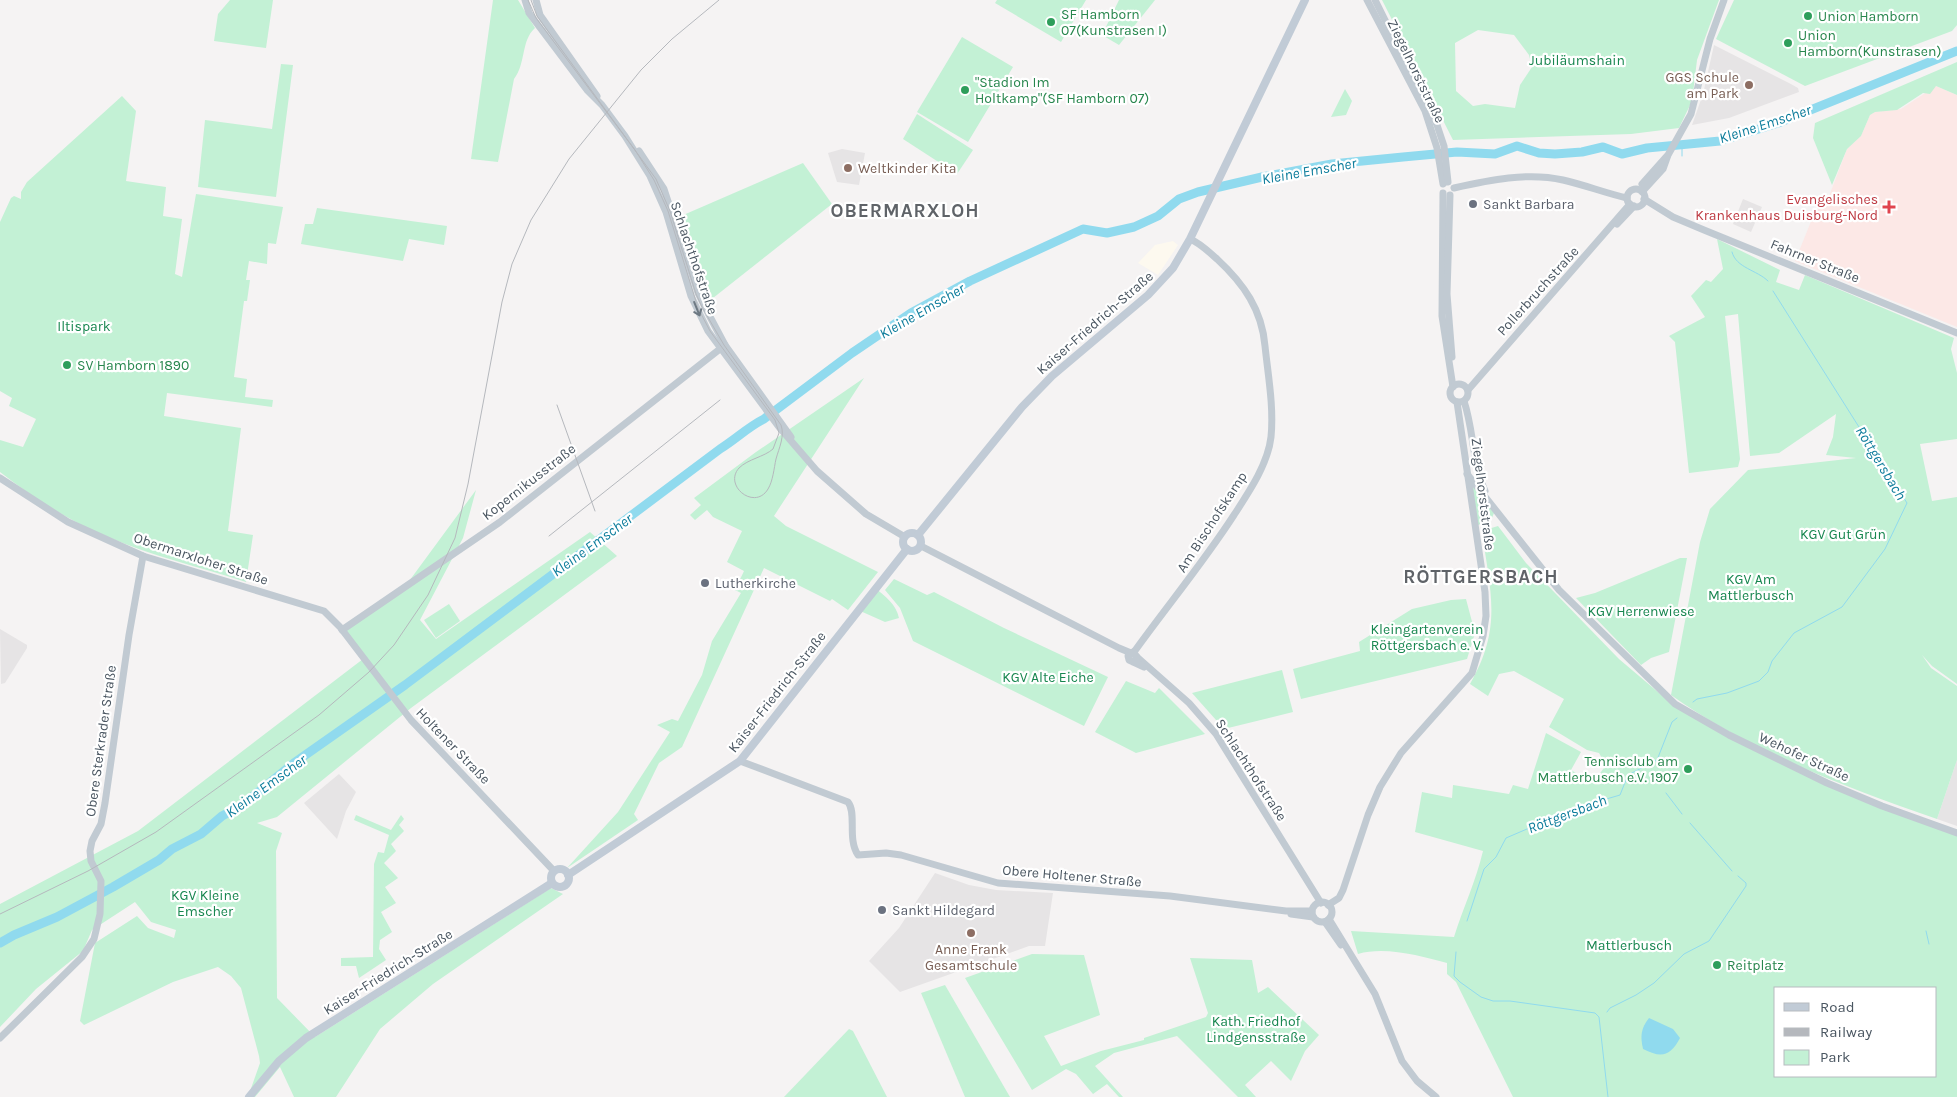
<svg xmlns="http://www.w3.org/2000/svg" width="1957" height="1097" viewBox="0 0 1957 1097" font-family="Karla,sans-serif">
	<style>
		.commercial { fill: #fdf9ef }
		.education { fill: #e6e4e5 }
		.medical { fill: #fce8e6 }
		.green { fill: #c3f1d5; fill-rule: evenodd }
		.water { fill: #90daee }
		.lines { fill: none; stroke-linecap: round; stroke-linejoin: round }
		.stream { stroke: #90daee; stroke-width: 1 }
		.river { stroke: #90daee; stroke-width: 9 }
		.tertiary { stroke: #c1cad2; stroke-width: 7 }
		.secondary { stroke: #c1cbd6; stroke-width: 8 }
		.tram { stroke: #b5b8bd; stroke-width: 1 }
		.rail { stroke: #b5b8bd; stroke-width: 1 }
		.oneway { stroke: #6e7983 }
		.leisure-dot { fill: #2e9e5b; stroke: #fff; stroke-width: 2 }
		.education-dot { fill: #8d6e63; stroke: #fff; stroke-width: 2 }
		.worship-dot { fill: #6b7280; stroke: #fff; stroke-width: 2 }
		.health-dot { fill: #e0444e; stroke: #fff; stroke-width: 2 }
		.labels { text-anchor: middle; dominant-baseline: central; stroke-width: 4.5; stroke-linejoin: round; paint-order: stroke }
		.leisure-label { font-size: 14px; fill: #27864d; stroke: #fff; text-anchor: start }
		.park-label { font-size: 14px; fill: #17864f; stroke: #fff }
		.street-label { font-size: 14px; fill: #4a5661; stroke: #fff }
		.education-label { font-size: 14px; fill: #785e54; stroke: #fff; text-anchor: end }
		.health-label { font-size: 14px; fill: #be3a42; stroke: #fff; text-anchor: end }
		.worship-label { font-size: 14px; fill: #5b616d; stroke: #fff; text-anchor: start }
		.water-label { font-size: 15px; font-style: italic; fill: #0c7c9b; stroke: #fff }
		.district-label { font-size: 19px; font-weight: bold; letter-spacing: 1px; fill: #5f6368; stroke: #fff }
	</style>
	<rect width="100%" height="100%" fill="#f5f3f3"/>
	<path class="commercial" d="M1173,241L1178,245L1158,275L1138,263L1155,245Z"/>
	<g class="education">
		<path d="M1714,45L1789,83L1798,88L1799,92L1729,118L1692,125L1703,94Z"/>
		<path d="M842,149L865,153L859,185L837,182L828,153Z"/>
		<path d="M1743,199L1762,207L1751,232L1733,224Z"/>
		<path d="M0,629L27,645V648L5,683L1,684Z"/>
		<path d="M1957,760V826L1937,819Z"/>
		<path d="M339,774L356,792L346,811L337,839L304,803Z"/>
		<path d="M935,873L969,885L996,890L1053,893L1045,946H1029L900,992L869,961L899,928Z"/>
	</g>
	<path class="medical" d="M1936,86L1957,95V327L1795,261L1816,209L1826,204L1847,149L1861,136L1870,115L1875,112L1901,109Z"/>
	<g class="green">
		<path d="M230,0H273L266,48L214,41L218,14Z"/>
		<path d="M493,0H518L535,28C521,40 526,64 514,79L498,162L471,159Z"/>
		<path d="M997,0H1086L1061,42L995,3Z"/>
		<path d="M1119,0H1155L1119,45L1102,35Z"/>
		<path d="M1382,0H1719L1697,60L1692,101L1679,128L1631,134L1453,140ZM1478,30L1514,35L1529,55L1532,67L1520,85L1515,108L1485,104L1473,106L1456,91L1455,43Z"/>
		<path d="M1734,0H1957V25L1952,31L1805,86L1716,39Z"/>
		<path d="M962,37L1013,67L968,142L917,112Z"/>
		<path d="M1957,62V95L1936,86L1930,94L1923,93L1897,110L1875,112L1870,115L1861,136L1847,149L1832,185L1813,138L1815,123Z"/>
		<path d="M281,64L293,65L276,197L198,187L205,120L272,129Z"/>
		<path d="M1345,89L1352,101L1346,115L1331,117Z"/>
		<path d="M122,96L136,111L126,181L166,187L163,216L182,219L175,274L182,277L196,194L283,207L276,244L268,243L267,264L249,261L246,280H250L247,301H244L234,377L247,379L245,397L273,400L272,407L167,393L164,416L241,428L228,531L253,535L246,582C200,567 152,556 108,537C69,521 33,498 0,472V440L23,447L36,419L9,406L12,398L0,391V222L11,198L14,196L21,199V192L27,182Z"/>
		<path d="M917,114L973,150L957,174L903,139Z"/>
		<path d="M803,163L832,204L708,302L681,216Z"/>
		<path d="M317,208L447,226L444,245L409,239L403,261L301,244L305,224H313Z"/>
		<path d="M1717,239L1780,270L1776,282L1799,290L1805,275L1954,338L1951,349L1957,373V439L1920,444L1932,501L1957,497V684L1932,666L1922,655L1931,668L1957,686V760L1937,819C1845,787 1751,752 1671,695L1700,542L1710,509L1748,470L1856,458L1826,455L1833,437L1836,414L1779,453L1750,456L1738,314L1725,316L1740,459L1738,467L1689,473L1675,342L1669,336L1705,317L1691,296L1706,280L1711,282L1723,269Z"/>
		<path d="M864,378L774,516L786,526L878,572L848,610L832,599L830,601L764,568L682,747L659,763L634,814L638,820L567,868L618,812L670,732L657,725L672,719L678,721L702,675L712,641L741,593L735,590L744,571L727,562L742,531L713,517L707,510L695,520L690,515L701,505L694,498L756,452Z"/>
		<path d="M1472,485L1494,513L1491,520L1478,525Z"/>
		<path d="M476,490L463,538L420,620L436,639L590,532L617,556L411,708L277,817L257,823L282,833L276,851L277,998L315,1037L551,888L563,894L433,984L380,1029L336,1097H294L280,1067L255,1097H248L260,1063L259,1056L241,988L231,976L218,967L173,982L84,1025L80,1021L95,943L137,916L148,928L174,938L176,930L151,922L135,902L92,930L83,951L36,989L0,1027V904L138,831L363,659L342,630L404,588Z"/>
		<path d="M1498,526L1526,563L1619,659L1665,698L1788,766L1957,834V1097H1513L1456,982L1447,974V963C1421,956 1385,946 1358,954L1351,931L1454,937C1463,908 1476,881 1483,851L1415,832L1422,792L1452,798L1453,785L1509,794L1513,785L1528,789L1546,733L1581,752L1571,770L1593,783L1606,765L1599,753L1587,750L1549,727L1564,699L1514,671L1499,674L1488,696L1470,684C1503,627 1490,592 1482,531ZM1776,988H1936V1076H1776Z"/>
		<path d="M1680,558H1687L1669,652L1651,658L1641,665L1576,598L1595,593Z"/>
		<path d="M894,579L927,595L934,592L1004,628L1108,677L1084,726L913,641L900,608L885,590Z"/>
		<path d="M875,588C886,597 896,604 899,618L885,622L858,610Z"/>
		<path d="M1466,599L1475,633L1467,659L1301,699L1293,669L1360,651L1359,642L1412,609L1451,600Z"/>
		<path d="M449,604L460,621L436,638L424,620Z"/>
		<path d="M1282,670L1293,712L1224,729L1192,693Z"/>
		<path d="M1126,681L1155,693L1159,688L1205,734L1136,753L1095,732Z"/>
		<path d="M356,815L391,830L401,815L404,819L399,825L404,831L391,844L396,851L384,863L398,878L385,887L396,903L381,912L392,932L380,940L379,949L386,960L359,978L356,966H341V958L373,957L374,864L378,852L384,853L389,835L354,820Z"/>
		<path d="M1032,954L1084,955L1100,1015L1044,1036L1061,1066L1101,1051L1144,1040V1038L1206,1017L1208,1013L1190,958L1252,960L1258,993L1268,987L1319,1035L1305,1051L1291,1081L1271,1061L1245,1085L1256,1097H1238L1177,1036L1114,1053L1095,1066L1123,1097H1119L1107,1084L1093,1094L1076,1074L1066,1069L1032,1090L965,978Z"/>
		<path d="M945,985L1010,1097H965L921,993Z"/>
		<path d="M849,1029L853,1031L887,1097H784Z"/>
	</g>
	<path class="water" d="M1649,1018L1673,1029L1680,1038C1670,1057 1661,1058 1643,1049C1640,1036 1641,1028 1649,1018Z"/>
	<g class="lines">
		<g class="stream">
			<path d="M1682,146V156"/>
			<path d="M1732,252C1736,268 1757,270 1768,281"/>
			<path d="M1693,702L1697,699L1727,693L1759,681L1768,672L1772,661L1794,633L1842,607L1885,549L1907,503L1773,291"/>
			<path d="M1666,793L1682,814"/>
			<path d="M1690,823L1732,871"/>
			<path d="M1467,921L1484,869L1496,857L1506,838L1576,808L1620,795L1628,775L1657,760L1672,722L1677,718"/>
			<path d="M1926,931L1929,944"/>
			<path d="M1456,952L1454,976L1460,982L1481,997L1493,1001H1510L1595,1013L1599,1017L1608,1097"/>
			<path d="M1607,1012L1610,1008L1636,995L1654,983L1684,954L1709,941L1746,886V883L1738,876"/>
		</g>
		<path class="river" d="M0,943L14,935L57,917L113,887L159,860L172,849L201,834L222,816L241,806L294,763L405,685L720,449C736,439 748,427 764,419L852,353L911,313L970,281L1083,229L1107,233L1134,227L1158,216L1179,199L1198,192L1262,177L1332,164L1403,157L1457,152L1495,154L1517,146L1539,153L1555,154L1582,152L1603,147L1622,154L1647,148L1720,141L1778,123L1957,51"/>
		<g class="tertiary">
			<path d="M525,0L529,13L587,90L602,105L625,136L650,176L666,212L691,296L708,331L779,427L817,471L866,514L905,537"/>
			<path d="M536,0L540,15L597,96"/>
			<path d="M1367,0L1425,111L1437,148L1443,184"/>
			<path d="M1375,0L1437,125L1444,146L1448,182"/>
			<path d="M639,151L664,189L698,293L708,313L725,345L791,437"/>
			<path d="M1642,184L1666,157"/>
			<path d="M1454,188C1489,180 1528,172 1563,180C1585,185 1605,193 1627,198"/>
			<circle cx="1636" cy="198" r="9"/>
			<path d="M1642,192L1663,169L1668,155L1691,114L1710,39L1724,0"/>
			<path d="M1443,193L1442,316L1453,387"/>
			<path d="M1450,195L1447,294L1452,357"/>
			<path d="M1644,199L1673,217L1704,230L1957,333"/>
			<path d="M1617,224L1634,206"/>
			<circle cx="1459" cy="393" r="9"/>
			<path d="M1468,390L1630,204"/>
			<path d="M1464,401C1474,431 1472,462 1485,491"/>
			<path d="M1467,474L1559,590L1675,704L1729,735L1827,783L1882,806L1957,833"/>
			<path d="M0,478L68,522L143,556L324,611L340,627L411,720L554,871"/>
			<path d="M921,546L1119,648L1131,653"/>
			<path d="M342,630L500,522L725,345"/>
			<path d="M1134,652C1167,606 1203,563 1234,515C1249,492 1268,464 1271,437C1274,407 1268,375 1265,346C1262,310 1244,284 1217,259C1209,252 1200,243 1190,239"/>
			<path d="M1137,657L1189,703L1216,734L1321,903"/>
			<path d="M1133,662L1137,657L1133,652L1128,656L1129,660L1144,667"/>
			<path d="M740,761L848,802C857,813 847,839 858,855L886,853L901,855L998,883L1170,896L1286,911H1312"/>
			<circle cx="1322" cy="912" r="10"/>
			<path d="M1328,905L1339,898L1343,890L1368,815L1380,787L1401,753L1472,673L1483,636L1486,616L1485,592L1457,402"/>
			<path d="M1291,914L1313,917"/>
			<path d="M1329,919L1375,994L1402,1061L1417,1081L1436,1097"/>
			<path d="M1325,922L1341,945"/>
			<path d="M0,1038L82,957L94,939L100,914L101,881L91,861L90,851L92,841L101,824L105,803L129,635L143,556"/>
		</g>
		<g class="secondary">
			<circle cx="912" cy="542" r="9"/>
			<path d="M918,535L1022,407L1052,376L1148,295L1173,268L1190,239L1305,0"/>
			<circle cx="560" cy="878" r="9"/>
			<path d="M568,875L740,761L907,549"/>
			<path d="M249,1097L279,1061L306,1038L552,883"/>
		</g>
		<path class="tram" d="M528,0L536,18L635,150L654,180L668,211L698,308L710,331L775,420L779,433L773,449C764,457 748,459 739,468C723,486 755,511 768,489C773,481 774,468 776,459C779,448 785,436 781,425L724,345L702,307L696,294L670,211L656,179L537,16L531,0"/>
		<g class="rail">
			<path d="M557,405L595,511"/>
			<path d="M549,536L720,400"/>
			<path d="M0,914L88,871L156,832L319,715L369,672L394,645L428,595L455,538L468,484L502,302L512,264L531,220L569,159L641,70L672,39L719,0"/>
		</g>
	</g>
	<defs><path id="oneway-shaft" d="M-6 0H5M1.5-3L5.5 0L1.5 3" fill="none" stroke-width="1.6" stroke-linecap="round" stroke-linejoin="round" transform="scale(1.25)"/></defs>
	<use class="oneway" href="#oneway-shaft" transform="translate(697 309) rotate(68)"/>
	<g class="leisure-dot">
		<circle cx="1808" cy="16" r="5"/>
		<circle cx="1051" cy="22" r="5"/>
		<circle cx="1788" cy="43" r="5"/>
		<circle cx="965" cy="90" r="5"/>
		<circle cx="67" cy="365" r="5"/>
		<circle cx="1688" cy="769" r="5"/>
		<circle cx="1717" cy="965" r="5"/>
	</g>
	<g class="education-dot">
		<circle cx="1749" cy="85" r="5"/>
		<circle cx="848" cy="168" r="5"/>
		<circle cx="971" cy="933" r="5"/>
	</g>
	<g class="worship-dot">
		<circle cx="1473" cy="204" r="5"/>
		<circle cx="705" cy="583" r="5"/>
		<circle cx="882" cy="910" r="5"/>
	</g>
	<path class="health-dot" d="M1886.5 199.5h5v5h5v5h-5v5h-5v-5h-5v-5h5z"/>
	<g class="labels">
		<g class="leisure-label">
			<text x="1061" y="14">SF Hamborn<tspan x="1061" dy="16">07(Kunstrasen I)</tspan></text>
			<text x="1818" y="16">Union Hamborn</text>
			<text x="1798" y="35">Union<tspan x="1798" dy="16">Hamborn(Kunstrasen)</tspan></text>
			<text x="975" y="82">"Stadion Im<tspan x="975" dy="16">Holtkamp"(SF Hamborn 07)</tspan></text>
			<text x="77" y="365">SV Hamborn 1890</text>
			<text x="1678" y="761" text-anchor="end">Tennisclub am<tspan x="1678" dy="16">Mattlerbusch e.V. 1907</tspan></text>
			<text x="1727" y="965">Reitplatz</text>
		</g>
		<g class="park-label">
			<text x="1577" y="60">Jubiläumshain</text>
			<text x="84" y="326">Iltispark</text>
			<text x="1843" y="534">KGV Gut Grün</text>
			<text x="1751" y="579">KGV Am<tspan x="1751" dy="16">Mattlerbusch</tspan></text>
			<text x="1641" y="611">KGV Herrenwiese</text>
			<text x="1427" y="629">Kleingartenverein<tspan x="1427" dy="16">Röttgersbach e. V.</tspan></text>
			<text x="1048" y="677">KGV Alte Eiche</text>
			<text x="205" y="895">KGV Kleine<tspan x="205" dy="16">Emscher</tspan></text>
			<text x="1629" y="945">Mattlerbusch</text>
			<text x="1256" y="1021">Kath. Friedhof<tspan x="1256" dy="16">Lindgensstraße</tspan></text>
		</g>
		<g class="street-label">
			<text transform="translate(1416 71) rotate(64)">Ziegelhorststraße</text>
			<text transform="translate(694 258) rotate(71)">Schlachthofstraße</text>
			<text transform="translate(1815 261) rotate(22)">Fahrner Straße</text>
			<text transform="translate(1538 291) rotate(-48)">Pollerbruchstraße</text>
			<text transform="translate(1095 323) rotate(-41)">Kaiser-Friedrich-Straße</text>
			<text transform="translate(529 482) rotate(-38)">Kopernikusstraße</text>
			<text transform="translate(1483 494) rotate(83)">Ziegelhorststraße</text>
			<text transform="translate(1212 522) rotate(-57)">Am Bischofskamp</text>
			<text transform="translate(201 559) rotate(18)">Obermarxloher Straße</text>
			<text transform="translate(777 692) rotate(-52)">Kaiser-Friedrich-Straße</text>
			<text transform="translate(101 741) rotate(-82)">Obere Sterkrader Straße</text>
			<text transform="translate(453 746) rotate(46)">Holtener Straße</text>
			<text transform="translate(1804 757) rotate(25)">Wehofer Straße</text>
			<text transform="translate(1251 770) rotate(57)">Schlachthofstraße</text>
			<text transform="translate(1072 876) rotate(5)">Obere Holtener Straße</text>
			<text transform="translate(388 972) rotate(-32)">Kaiser-Friedrich-Straße</text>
		</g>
		<g class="education-label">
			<text x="1739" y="77">GGS Schule<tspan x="1739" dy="16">am Park</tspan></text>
			<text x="858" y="168" text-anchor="start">Weltkinder Kita</text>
			<text x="971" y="949" text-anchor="middle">Anne Frank<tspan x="971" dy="16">Gesamtschule</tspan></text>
		</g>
		<g class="health-label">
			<text x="1878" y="199">Evangelisches<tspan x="1878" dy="16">Krankenhaus Duisburg-Nord</tspan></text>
		</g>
		<g class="worship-label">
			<text x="1483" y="204">Sankt Barbara</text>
			<text x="715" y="583">Lutherkirche</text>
			<text x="892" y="910">Sankt Hildegard</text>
		</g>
		<g class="water-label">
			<text transform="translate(1765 124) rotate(-18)">Kleine Emscher</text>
			<text transform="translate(1309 171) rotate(-10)">Kleine Emscher</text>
			<text transform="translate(922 311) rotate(-30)">Kleine Emscher</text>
			<text transform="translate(1881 463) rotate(59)">Röttgersbach</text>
			<text transform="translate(592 545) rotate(-36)">Kleine Emscher</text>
			<text transform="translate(266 786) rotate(-36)">Kleine Emscher</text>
			<text transform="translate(1567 814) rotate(-21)">Röttgersbach</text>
		</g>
		<g class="district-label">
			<text x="905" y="211">OBERMARXLOH</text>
			<text x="1481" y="577">RÖTTGERSBACH</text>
		</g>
	</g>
	<rect x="1774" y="987" width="162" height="90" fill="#ffffff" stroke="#b7bbc0"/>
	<rect x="1784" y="1003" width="25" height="8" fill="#c1cbd6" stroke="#b7bbc0"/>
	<text x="1820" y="1012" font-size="15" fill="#4a5661">Road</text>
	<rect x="1784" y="1028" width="25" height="8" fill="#b5b8bd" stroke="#b7bbc0"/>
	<text x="1820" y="1037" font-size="15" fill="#4a5661">Railway</text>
	<rect x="1784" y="1050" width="25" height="15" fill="#c3f1d5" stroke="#b7bbc0"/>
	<text x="1820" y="1062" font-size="15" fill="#4a5661">Park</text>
</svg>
